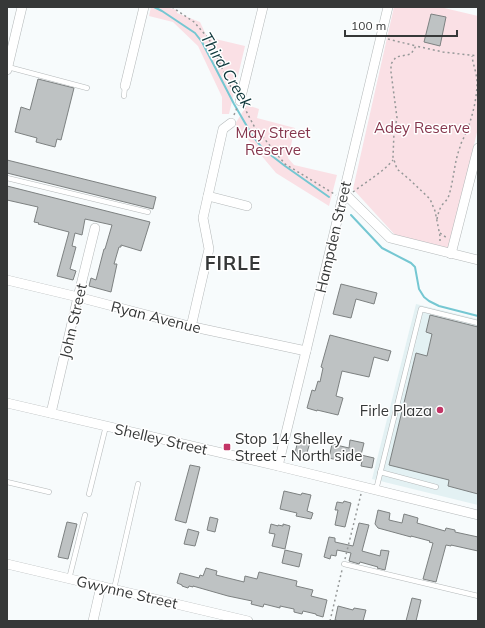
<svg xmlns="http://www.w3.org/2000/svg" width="485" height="628" viewBox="0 0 485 628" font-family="Mulish,sans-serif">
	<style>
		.built { fill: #e3f1f3 }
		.green { fill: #fae0e5 }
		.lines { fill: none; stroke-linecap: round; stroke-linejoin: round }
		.stream { stroke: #75c7d2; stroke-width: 2 }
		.building { fill: #bec2c3; stroke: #7d8181 }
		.service-casing { stroke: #b5b9ba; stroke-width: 5.5 }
		.minor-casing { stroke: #b5b9ba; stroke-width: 10 }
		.path { stroke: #959898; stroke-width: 1.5; stroke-dasharray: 2 3; stroke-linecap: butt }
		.service { stroke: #fff; stroke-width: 4.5 }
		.minor { stroke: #fff; stroke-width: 9 }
		.poi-dot { fill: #c23566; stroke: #fff; stroke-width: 1.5 }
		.labels { text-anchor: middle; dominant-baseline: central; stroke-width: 3; stroke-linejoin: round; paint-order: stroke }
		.park-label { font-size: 15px; fill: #85364d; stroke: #fff }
		.street-label { font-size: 15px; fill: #363838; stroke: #fff }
		.poi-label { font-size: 15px; fill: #363838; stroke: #fff; text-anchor: end }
		.water-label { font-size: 16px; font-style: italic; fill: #0d363a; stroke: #fff }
		.district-label { font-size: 19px; font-weight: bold; letter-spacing: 1px; fill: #363838; stroke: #fff }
	</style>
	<rect width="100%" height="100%" fill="#f7fbfc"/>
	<path class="built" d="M416,304L478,319V505L372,479Z"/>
	<g class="green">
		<path d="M151,7H166L177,10V13L200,22L207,37L245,46L229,114H222V97L198,46L173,22L149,16Z"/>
		<path d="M394,7H440L478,16V128L449,250L396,236L353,189Z"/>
		<path d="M247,105L259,109L257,118L295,128L288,158L294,165L337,175L329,206L276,173L235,124Z"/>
	</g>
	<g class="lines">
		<g class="stream">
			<path d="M154,7L162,11L195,33L202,42L234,104L252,135L263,149L285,166L329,197"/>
			<path d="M351,215L382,248L411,263L415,267L419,289L424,297L429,301L439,306L478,316"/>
		</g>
	</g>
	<g class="building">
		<path d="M431,14L446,17L440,46L424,42Z"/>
		<path d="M38,79L74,88L61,140L57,139L55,147L36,142L37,138L15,132L21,107L30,110Z"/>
		<path d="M7,160L156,197L153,209L7,173Z"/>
		<path d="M7,186L150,222L141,251L121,245V247H119L114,264H117L111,292L89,286L91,278L96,280L104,249H105L112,225L85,219L82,235L75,233L72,246L76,247L70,269L76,271L73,280L57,276L69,232L38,224L39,223L34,222L38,207L7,200Z"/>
		<path d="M341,284L377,293L374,304L356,299L351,318L333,314Z"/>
		<path d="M430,315L478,327V494L448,486L449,480L389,465L416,353L427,356L432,334L426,332Z"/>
		<path d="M330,335L391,351L388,361L374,357L369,377L342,371L336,396L343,398L338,415L317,410V411L307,408L312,390L315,391L318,381L320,382L323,368L321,367Z"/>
		<path d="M299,436L311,439L306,456L295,453Z"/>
		<path d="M350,440L364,443L361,455L374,458L372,468L361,466L362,461L342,456L341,461L329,458L332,444L349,448Z"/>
		<path d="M190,465L200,467L186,523L175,520Z"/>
		<path d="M284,491L301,495L302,493L311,495L307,511L313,513L311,519L296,516L297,513L280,509Z"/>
		<path d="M344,501L351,503L345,527L335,525L338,510H335L337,502L343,503Z"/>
		<path d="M378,510L390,513L389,520L402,523L404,514L418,518L417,523L445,531L446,528L455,530V532L478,537V551L451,545V546L446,545L436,582L423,579L433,543L429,542L430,541L411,536V537L378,528L375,524Z"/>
		<path d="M210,517L218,519L215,532L207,530Z"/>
		<path d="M67,522L77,524L68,559L58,557Z"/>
		<path d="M359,523L369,525L362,551L380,556L381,550L389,551L385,570L377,568L378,567L360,562L359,564L349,561L351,553L337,550L336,556L331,555L330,559L324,557L329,537L335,538V542L353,546Z"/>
		<path d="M271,524L278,526V525L283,526V524L290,526L285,549L272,546L275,534L269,533Z"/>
		<path d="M188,529L199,532L195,546L184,544Z"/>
		<path d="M285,550L302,554L299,567L282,563Z"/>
		<path d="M206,568L217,571L216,575L244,582L245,576L257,579L259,572L297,581L296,586L313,590L311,596L327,600L323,617L316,615V614L303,611L302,614L294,612V609L280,606V608L264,604L263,607L251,604L252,601L228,596L193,586V587L189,586L188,588L182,586V585L177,583L180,573L199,578L200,575L203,576Z"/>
		<path d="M412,598L421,600L416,621H406Z"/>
		<path d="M338,606L353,610L354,608L366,610L363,621H340L335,620Z"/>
	</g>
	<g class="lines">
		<g class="service-casing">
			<g id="service">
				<path d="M8,67L87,88"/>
				<path d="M124,96L125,86"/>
				<path d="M7,178L148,212"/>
				<path d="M380,472L436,487"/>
				<path d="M7,482L49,492"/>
				<path d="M376,490L421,309L478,323"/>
				<path d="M89,494L106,426"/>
				<path d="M344,564L478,596"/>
				<path d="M69,579L85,515"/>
				<path d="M114,589L138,484"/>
			</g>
		</g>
		<g class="minor-casing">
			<g id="minor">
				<path d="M7,70L22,7"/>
				<path d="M125,86L144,7"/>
				<path d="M240,101L263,7"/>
				<path d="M344,193L390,238L478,260"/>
				<path d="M208,196L247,206"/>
				<path d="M451,254L478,148"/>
				<path d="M7,280L78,297L189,326L306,351"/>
				<path d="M191,327L209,249L203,218L223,129L231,123"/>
				<path d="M7,403L278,466L478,515"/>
				<path d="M51,413L78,297L95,228"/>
				<path d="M278,466L306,351L388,7"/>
				<path d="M7,564L248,621"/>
				<path d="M93,621L101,586"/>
			</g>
		</g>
		<g class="path">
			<path d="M172,7L194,22L209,39L228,82L234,92"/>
			<path d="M388,39L416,46"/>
			<path d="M244,107L254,126L285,164L336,195"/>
			<path d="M234,115L237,108"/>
			<path d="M353,192C367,181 382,173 393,160"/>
			<path d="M437,219C438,214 439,210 442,205C445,202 448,199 449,195C454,179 454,163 460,147C461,142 464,138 466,133C472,118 477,99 477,83C477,73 473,65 472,56"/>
			<path d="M440,233L447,238"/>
			<path d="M440,241V236L435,211L430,199L410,180L397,169L393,157L394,133L397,118L391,72V64L396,57L411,54L416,46L443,52L478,56"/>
			<path d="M345,559L361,494"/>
			<path d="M330,621L342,570"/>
		</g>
		<use href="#service" class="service"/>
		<use href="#minor" class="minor"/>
	</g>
	<g class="poi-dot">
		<circle cx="440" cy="410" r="4"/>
		<rect x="223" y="443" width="8" height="8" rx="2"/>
	</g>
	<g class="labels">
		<g class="park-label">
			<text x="422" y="127">Adey Reserve</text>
			<text x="273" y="132">May Street<tspan x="273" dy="17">Reserve</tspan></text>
		</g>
		<g class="street-label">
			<text transform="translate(333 237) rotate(-77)">Hampden Street</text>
			<text transform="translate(156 317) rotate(14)">Ryan Avenue</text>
			<text transform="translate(73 321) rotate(-77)">John Street</text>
			<text transform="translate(161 439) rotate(13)">Shelley Street</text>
			<text transform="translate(127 592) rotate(13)">Gwynne Street</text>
		</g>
		<g class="poi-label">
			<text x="432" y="410">Firle Plaza</text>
			<text x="235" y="438" text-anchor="start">Stop 14 Shelley<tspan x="235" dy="17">Street - North side</tspan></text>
		</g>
		<g class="water-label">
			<text transform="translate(227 70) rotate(59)">Third Creek</text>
		</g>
		<g class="district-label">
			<text x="233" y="263">FIRLE</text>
		</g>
	</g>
	<rect width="485" height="628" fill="none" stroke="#363838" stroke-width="16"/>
	<path d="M345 30v6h112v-6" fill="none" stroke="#363838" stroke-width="2"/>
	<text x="351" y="30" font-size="12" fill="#363838" stroke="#ffffff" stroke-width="3" paint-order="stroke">100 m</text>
</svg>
